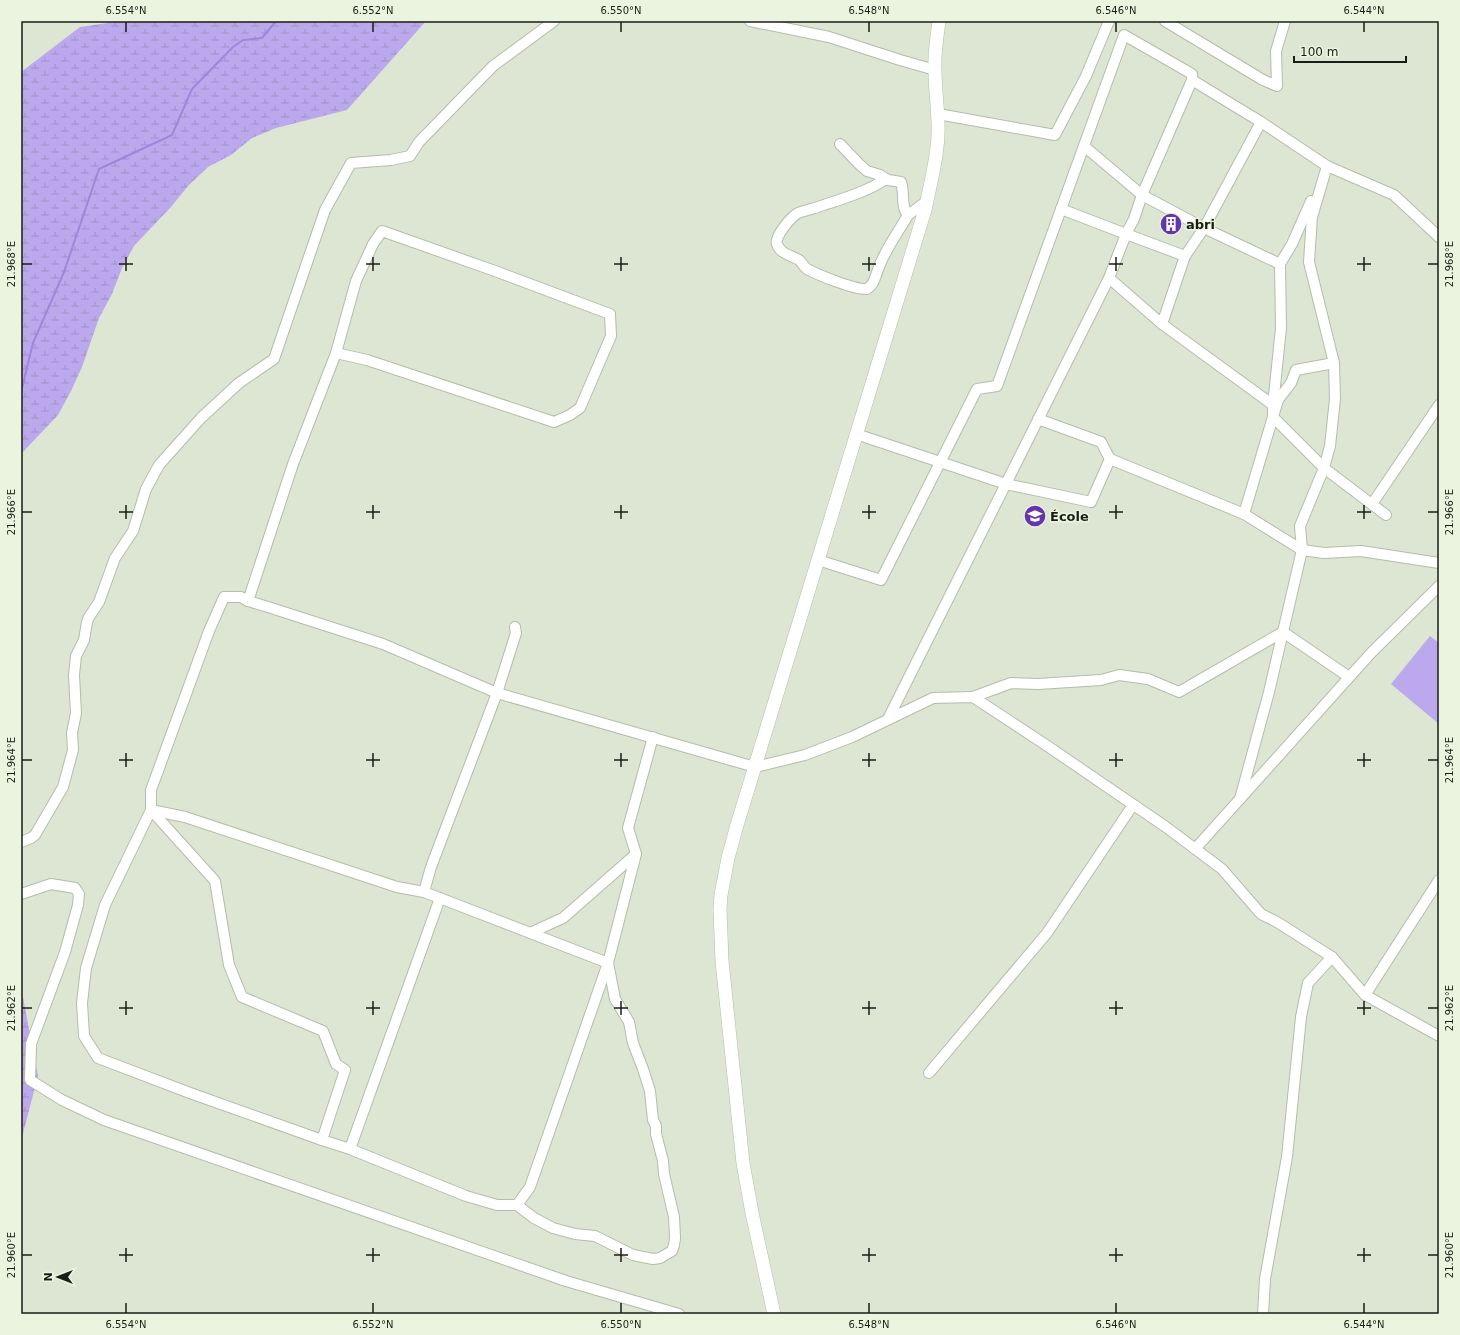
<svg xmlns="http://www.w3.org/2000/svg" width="1460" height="1335" viewBox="0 0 1460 1335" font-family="'DejaVu Sans',sans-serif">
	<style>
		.wetland { fill: url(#wetland-marsh) }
		.park { fill: #bca9ed }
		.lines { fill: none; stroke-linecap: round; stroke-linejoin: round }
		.stream { stroke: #a085dd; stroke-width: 2 }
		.minor-casing { stroke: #b4bda9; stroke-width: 12 }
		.major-casing { stroke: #b4bda9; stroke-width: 14 }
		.minor { stroke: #fff; stroke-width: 10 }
		.major { stroke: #fff; stroke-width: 13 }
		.ticks { fill: none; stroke: #1a1d16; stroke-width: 1.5 }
		.labels { text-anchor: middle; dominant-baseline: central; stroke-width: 3; stroke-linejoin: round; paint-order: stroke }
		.poi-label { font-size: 13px; font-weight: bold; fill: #1a1d16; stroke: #ebf4df; text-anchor: start }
		.neatline { fill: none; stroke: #1a1d16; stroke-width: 1.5 }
		.ticks-label { font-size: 10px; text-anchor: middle; fill: #1a1d16 }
	</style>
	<defs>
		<pattern id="wetland-marsh" width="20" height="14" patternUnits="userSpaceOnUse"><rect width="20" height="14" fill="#bca9ed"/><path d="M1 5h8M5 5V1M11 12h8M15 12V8" fill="none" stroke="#a191ca"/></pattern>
	</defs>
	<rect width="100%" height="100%" fill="#dde6d2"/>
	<g class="wetland">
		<path d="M121,21H426L347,110L276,128L252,138L231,155L208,167L188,186L171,207L134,246L122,268L112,294L99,318L82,367L71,391L58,415L21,454V72L80,27Z"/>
		<path d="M21,987L38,1076L21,1141Z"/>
	</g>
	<path class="park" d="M1430,636L1439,643V724L1391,684Z"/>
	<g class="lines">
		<g class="stream">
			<path d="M21,392L33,343L64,272L99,169L172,135L192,89L233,47L243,40L262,38L276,21"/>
			<path d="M21,395L22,400L21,401"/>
		</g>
		<g class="minor-casing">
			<g id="minor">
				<path d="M750,21L829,37L900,60L935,70"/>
				<path d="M1165,21L1263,80L1277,86L1276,51L1285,21"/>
				<path d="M938,114L1055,135L1086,76L1109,21"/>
				<path d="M840,144L859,164L867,171L880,175L888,180L901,182C905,192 900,206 908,215L927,201"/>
				<path d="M1084,146L1142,195L1204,228L1280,264"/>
				<path d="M886,179C868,191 845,198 824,205C816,208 806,210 798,213C791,217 774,237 777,244C780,254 791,255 799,260C802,262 803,266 807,269C818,275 855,290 867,289C875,284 875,276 879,267C885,250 899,231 908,215"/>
				<path d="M1061,209L1126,234L1185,256"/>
				<path d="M1109,278L1162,324L1273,405V417L1324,468L1386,515"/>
				<path d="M1162,324L1185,256L1204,228L1261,122"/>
				<path d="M1273,405L1281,328L1280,264L1292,244L1311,201"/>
				<path d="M1038,419L1101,442L1110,459L1244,514L1302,550L1324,553L1361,551L1439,563"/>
				<path d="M856,434L1006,484L1091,502L1110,459"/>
				<path d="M1372,504L1439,405"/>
				<path d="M1244,514L1278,400L1291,383L1296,370L1334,363"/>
				<path d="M818,560L881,580L977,389L997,386L1124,35L1192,74V80L1261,122L1327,166L1394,195L1439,237"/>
				<path d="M248,601L293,464L336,353L367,360L554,422L570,415L580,408L611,336L610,314L495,271L382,231L373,244L356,281L336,353"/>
				<path d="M973,697L1011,683L1038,684L1101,680L1119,675L1148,679L1179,692L1283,632L1349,677"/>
				<path d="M888,719L1109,278L1126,234L1134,219L1142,195L1192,80"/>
				<path d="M1240,799L1269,692L1302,550L1300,526L1324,468L1330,446L1335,399L1334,363L1309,262L1312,217L1327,166"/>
				<path d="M151,810L215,881L229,965L242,997L323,1031L336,1064L345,1070L322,1140L350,1149L466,1196L497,1205H517L530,1187L608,963"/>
				<path d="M151,810L185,817L397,887L424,892L608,963L636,854L628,828L653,737"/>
				<path d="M21,842L31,838L35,835L63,787L73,750L72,733L76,713L74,675L76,656L84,640L87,622L89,617L99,602L115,558L133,531L146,489L159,465L201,418L239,383L274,359L325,210L351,163L391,160L410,156L419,142L493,66L554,21"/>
				<path d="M1195,849L1371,653L1439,586"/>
				<path d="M424,892L431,867L497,693L516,633L515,627"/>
				<path d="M21,894L51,884L75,888L79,894L78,905L65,952L31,1044L30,1080L62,1100L104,1120L566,1281L679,1314"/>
				<path d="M530,933L563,918L636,854"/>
				<path d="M1365,995L1439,880"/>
				<path d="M929,1073L1047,933L1133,805"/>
				<path d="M322,1140L190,1093L98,1058L84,1036L82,1003L86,968L105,905L151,810V790L209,631L224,597H241L248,601L268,607L383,644L497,693L755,767L805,755L852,737L933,698L973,697L1046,745L1166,827L1222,869L1261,914L1277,922L1332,957L1365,995L1439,1036"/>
				<path d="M350,1149L440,898"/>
				<path d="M517,1205L534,1218L553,1228L575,1234L595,1236L633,1255L653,1259L660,1258L672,1251L674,1245L675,1238L674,1217L664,1174L663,1161L656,1134V1126L653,1120L650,1091L643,1069L633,1043L629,1022L615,999L608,963"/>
				<path d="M1263,1314L1265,1279L1287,1157L1301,1017L1308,983L1332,957"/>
			</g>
		</g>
		<g class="major-casing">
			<path id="major" d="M774,1314L752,1213L743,1163L722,961L720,909L721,895L728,858L737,825L925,210C930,185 937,161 938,135C939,113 935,92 935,70C934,54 937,37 939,21"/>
		</g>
		<use href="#minor" class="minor"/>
		<use href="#major" class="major"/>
	</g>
	<path class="ticks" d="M126,22V32M373,22V32M621,22V32M869,22V32M1116,22V32M1364,22V32M126,257V271M373,257V271M621,257V271M869,257V271M1116,257V271M1364,257V271M22,264H32M119,264H133M366,264H380M614,264H628M862,264H876M1109,264H1123M1357,264H1371M1428,264H1438M126,505V519M373,505V519M621,505V519M869,505V519M1116,505V519M1364,505V519M22,512H32M119,512H133M366,512H380M614,512H628M862,512H876M1109,512H1123M1357,512H1371M1428,512H1438M126,753V767M373,753V767M621,753V767M869,753V767M1116,753V767M1364,753V767M22,760H32M119,760H133M366,760H380M614,760H628M862,760H876M1109,760H1123M1357,760H1371M1428,760H1438M126,1001V1015M373,1001V1015M621,1001V1015M869,1001V1015M1116,1001V1015M1364,1001V1015M22,1008H32M119,1008H133M366,1008H380M614,1008H628M862,1008H876M1109,1008H1123M1357,1008H1371M1428,1008H1438M126,1248V1262M373,1248V1262M621,1248V1262M869,1248V1262M1116,1248V1262M1364,1248V1262M22,1255H32M119,1255H133M366,1255H380M614,1255H628M862,1255H876M1109,1255H1123M1357,1255H1371M1428,1255H1438M126,1303V1313M373,1303V1313M621,1303V1313M869,1303V1313M1116,1303V1313M1364,1303V1313"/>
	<defs>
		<g id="building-disc" transform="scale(1.15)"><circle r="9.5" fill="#6435ac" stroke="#ebf4df"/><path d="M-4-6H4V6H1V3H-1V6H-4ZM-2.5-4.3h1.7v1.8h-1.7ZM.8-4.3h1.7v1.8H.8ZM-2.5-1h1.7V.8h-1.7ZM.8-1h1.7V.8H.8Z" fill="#fff"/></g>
		<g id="school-disc" transform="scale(1.15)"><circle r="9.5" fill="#6435ac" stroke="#ebf4df"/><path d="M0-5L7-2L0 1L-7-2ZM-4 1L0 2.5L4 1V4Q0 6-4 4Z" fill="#fff"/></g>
	</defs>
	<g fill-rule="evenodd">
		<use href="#building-disc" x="1171" y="224"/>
		<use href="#school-disc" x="1035" y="516"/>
	</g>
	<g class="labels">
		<g class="poi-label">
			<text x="1186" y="224">abri</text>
			<text x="1050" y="516">École</text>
		</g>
	</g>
	<rect width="1460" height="1335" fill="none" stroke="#ebf4df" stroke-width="44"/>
	<g transform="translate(58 1277) rotate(270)" stroke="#ebf4df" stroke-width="3" paint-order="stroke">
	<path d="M0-3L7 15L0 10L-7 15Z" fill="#1a1d16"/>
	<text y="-6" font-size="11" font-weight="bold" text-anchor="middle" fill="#1a1d16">N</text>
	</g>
	<path d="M1294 56v6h112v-6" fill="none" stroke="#1a1d16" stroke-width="2"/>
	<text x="1300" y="56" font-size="12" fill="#1a1d16" stroke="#ebf4df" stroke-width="3" paint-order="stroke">100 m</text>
	<rect x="22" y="22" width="1416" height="1291" class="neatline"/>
	<g class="ticks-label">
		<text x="126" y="14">6.554°N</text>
		<text x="373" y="14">6.552°N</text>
		<text x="621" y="14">6.550°N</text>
		<text x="869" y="14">6.548°N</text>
		<text x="1116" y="14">6.546°N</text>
		<text x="1364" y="14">6.544°N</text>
		<text transform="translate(1449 264) rotate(-90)" y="4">21.968°E</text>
		<text transform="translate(11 264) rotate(-90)" y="4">21.968°E</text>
		<text transform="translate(1449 512) rotate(-90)" y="4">21.966°E</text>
		<text transform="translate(11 512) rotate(-90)" y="4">21.966°E</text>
		<text transform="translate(1449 760) rotate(-90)" y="4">21.964°E</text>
		<text transform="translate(11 760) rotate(-90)" y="4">21.964°E</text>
		<text transform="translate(1449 1008) rotate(-90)" y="4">21.962°E</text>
		<text transform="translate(11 1008) rotate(-90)" y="4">21.962°E</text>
		<text transform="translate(1449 1255) rotate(-90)" y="4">21.960°E</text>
		<text transform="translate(11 1255) rotate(-90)" y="4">21.960°E</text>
		<text x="126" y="1328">6.554°N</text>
		<text x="373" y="1328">6.552°N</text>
		<text x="621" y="1328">6.550°N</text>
		<text x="869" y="1328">6.548°N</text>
		<text x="1116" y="1328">6.546°N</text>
		<text x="1364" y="1328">6.544°N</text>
	</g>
</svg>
